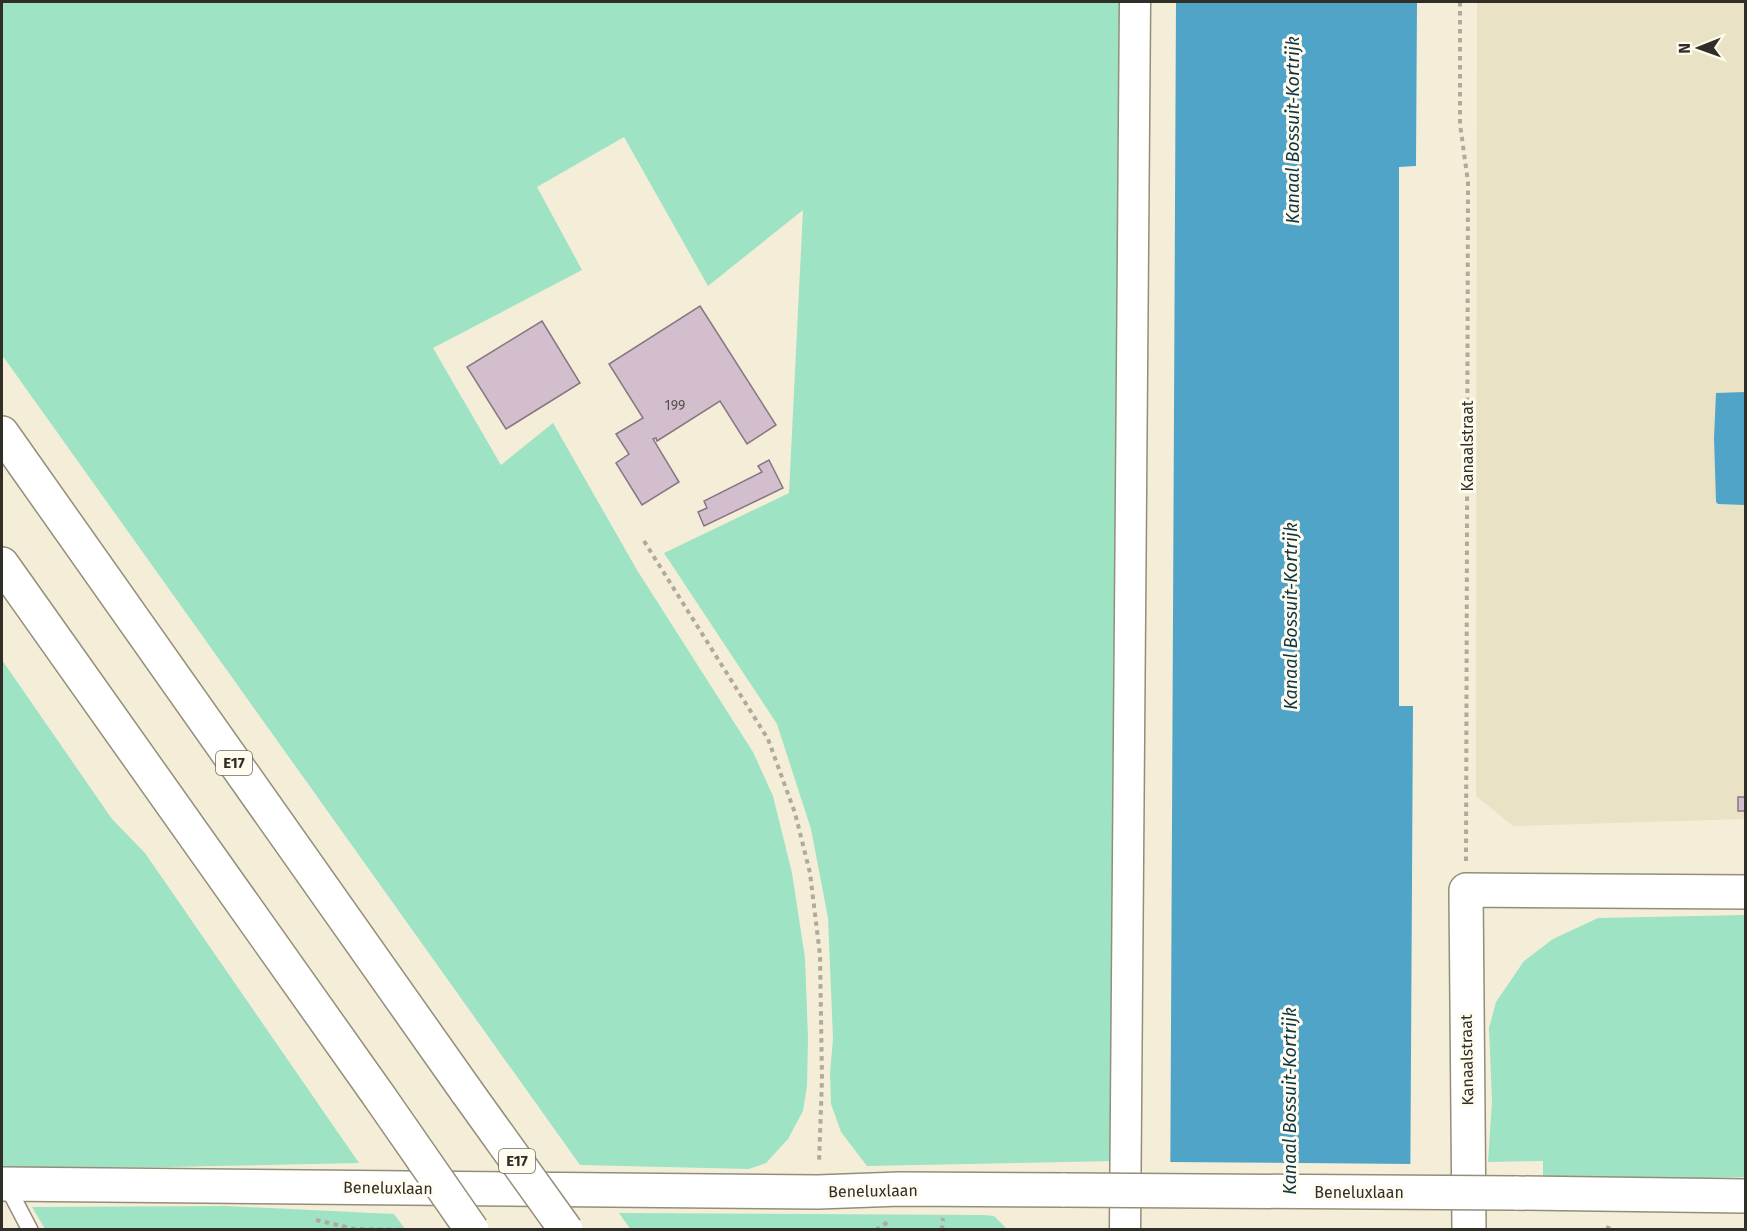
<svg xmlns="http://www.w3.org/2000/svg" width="1747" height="1231" viewBox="0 0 1747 1231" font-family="'Fira Sans',sans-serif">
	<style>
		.built { fill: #e9e2c4 }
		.green { fill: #9ee3c4 }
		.water { fill: #50a4c8 }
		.pier { fill: #f4eed8 }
		.building { fill: #d2becc; stroke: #887683; stroke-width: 1.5 }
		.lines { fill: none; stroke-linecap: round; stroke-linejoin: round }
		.service-casing { stroke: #938e79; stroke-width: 18 }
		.minor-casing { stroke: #938e79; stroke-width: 33 }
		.tertiary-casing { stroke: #938e79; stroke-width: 36 }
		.motorway-casing { stroke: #938e79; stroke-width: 36 }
		.path { stroke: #afaa99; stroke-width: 4; stroke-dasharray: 4.5 4.5; stroke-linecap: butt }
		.service { stroke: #fff; stroke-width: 15 }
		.minor { stroke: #fff; stroke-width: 30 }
		.tertiary { stroke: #fff; stroke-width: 33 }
		.motorway { stroke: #fff; stroke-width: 33 }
		.tertiary-bridge-casing { stroke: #938e79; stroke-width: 36; stroke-linecap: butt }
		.motorway-bridge-casing { stroke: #938e79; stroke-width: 36; stroke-linecap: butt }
		.tertiary-bridge { stroke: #fff; stroke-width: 33 }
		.motorway-bridge { stroke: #fff; stroke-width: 33 }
		.labels { text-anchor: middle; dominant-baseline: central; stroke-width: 6; stroke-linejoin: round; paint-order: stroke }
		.number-label { font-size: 14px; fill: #585250 }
		.shield { fill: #fffbee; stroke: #6e6c62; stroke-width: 1.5 }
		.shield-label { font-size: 15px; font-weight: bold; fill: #302e26 }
		.street-label { font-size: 16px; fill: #302e26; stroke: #fffbee }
		.water-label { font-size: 18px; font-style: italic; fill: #0e3544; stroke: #fffbee }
	</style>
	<rect width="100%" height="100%" fill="#f4eed8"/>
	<path class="built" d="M1477,2H1745V819L1513,826L1476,796Z"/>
	<g class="green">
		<path d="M2,2H1128L1117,1161L867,1166L841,1132L831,1104L830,1073L833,1039L828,918L811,829L777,724L664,553L789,493L803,210L708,286L624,137L537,187L582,270L433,348L501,465L553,423L637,570L753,752L773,796L792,873L805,958L808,1038L807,1086L803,1111L788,1139L766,1163L749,1169L580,1165L2,355Z"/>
		<path d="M2,660L112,819L145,853L359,1163L167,1167H2Z"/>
		<path d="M1745,915V1177L1543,1181V1161L1488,1162L1492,1101L1489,1028L1496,1002L1524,961L1553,939L1598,918Z"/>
		<path d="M225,1206L394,1214L405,1229H45L32,1207Z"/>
		<path d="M619,1213L983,1215L994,1216L1007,1229L631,1230Z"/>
	</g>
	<g class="water">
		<path d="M1176,2H1417L1416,166L1399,167V706H1413L1410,1229L1170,1230Z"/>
		<path d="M1745,392V505L1718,504L1716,502L1714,438L1716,393Z"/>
	</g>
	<path class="pier" d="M1167,1162L1413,1164V1229H1167Z"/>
	<g class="building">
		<path d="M700,306L776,425L747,444L720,401L657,441L656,438L653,439L679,482L642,505L616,463L629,454L616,434L643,418L609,364Z"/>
		<path d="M542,321L580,383L506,429L467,367Z"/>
		<path d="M769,460L783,488L704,526L698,512L707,508L704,501L762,472L758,466Z"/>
		<path d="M1745,790H1746V811H1738V797H1745Z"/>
	</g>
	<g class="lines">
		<g class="service-casing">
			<path id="service" d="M6,1184L30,1230"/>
		</g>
		<g class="minor-casing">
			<path id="minor" d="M1125,1230L1135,2"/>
		</g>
		<g class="tertiary-casing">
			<g id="tertiary">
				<path d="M2,1184L818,1192L900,1189L1065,1190"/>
				<path d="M1515,1193L1746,1196"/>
				<path d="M1469,1230L1466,890L1746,892"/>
			</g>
		</g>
		<g class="motorway-casing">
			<g id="motorway">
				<path d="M2,433L467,1092"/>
				<path d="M2,564L379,1096"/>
			</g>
		</g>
		<g class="path">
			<path d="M1460,2V124L1468,182L1466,861"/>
			<path d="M644,541L768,739L795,813L810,873L820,955L822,1079L819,1163"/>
			<path d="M316,1220L355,1229L410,1230"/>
			<path d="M1606,1227L1614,1230"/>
			<path d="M876,1230L888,1222"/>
			<path d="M942,1230L943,1218"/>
		</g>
		<use href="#service" class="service"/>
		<use href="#minor" class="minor"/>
		<use href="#tertiary" class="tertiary"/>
		<use href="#motorway" class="motorway"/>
		<g class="tertiary-bridge-casing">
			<path id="tertiary-bridge" d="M1065,1190L1515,1193"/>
		</g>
		<g class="motorway-bridge-casing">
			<g id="motorway-bridge">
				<path d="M467,1092L566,1230"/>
				<path d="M379,1096L472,1230"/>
			</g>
		</g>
		<use href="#tertiary-bridge" class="tertiary-bridge"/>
		<use href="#motorway-bridge" class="motorway-bridge"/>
	</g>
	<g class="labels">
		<g class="number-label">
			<text x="675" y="405">199</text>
		</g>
		<g class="shield">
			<rect x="216" y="751" width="36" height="24" rx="4.5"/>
			<rect x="499" y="1149" width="36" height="24" rx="4.5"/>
		</g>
		<g class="shield-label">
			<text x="234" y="763">E17</text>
			<text x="517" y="1161">E17</text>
		</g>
		<g class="street-label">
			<text transform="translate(1467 446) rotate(-90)">Kanaalstraat</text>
			<text transform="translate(1467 1060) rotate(-91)">Kanaalstraat</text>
			<text transform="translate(388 1188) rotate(1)">Beneluxlaan</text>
			<text transform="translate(873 1191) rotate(-1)">Beneluxlaan</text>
			<text x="1359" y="1192">Beneluxlaan</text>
		</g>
		<g class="water-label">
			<text transform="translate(1293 130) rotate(-90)">Kanaal Bossuit-Kortrijk</text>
			<text transform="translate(1291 616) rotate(-90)">Kanaal Bossuit-Kortrijk</text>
			<text transform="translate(1290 1101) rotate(-90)">Kanaal Bossuit-Kortrijk</text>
		</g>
	</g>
	<rect width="1747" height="1231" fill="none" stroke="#302e26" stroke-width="6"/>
	<g transform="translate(1699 48) rotate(269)" stroke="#fffbee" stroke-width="4.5" paint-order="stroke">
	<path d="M0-4.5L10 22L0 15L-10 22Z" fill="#302e26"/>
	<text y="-9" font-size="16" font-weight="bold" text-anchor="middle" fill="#302e26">N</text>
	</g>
</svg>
